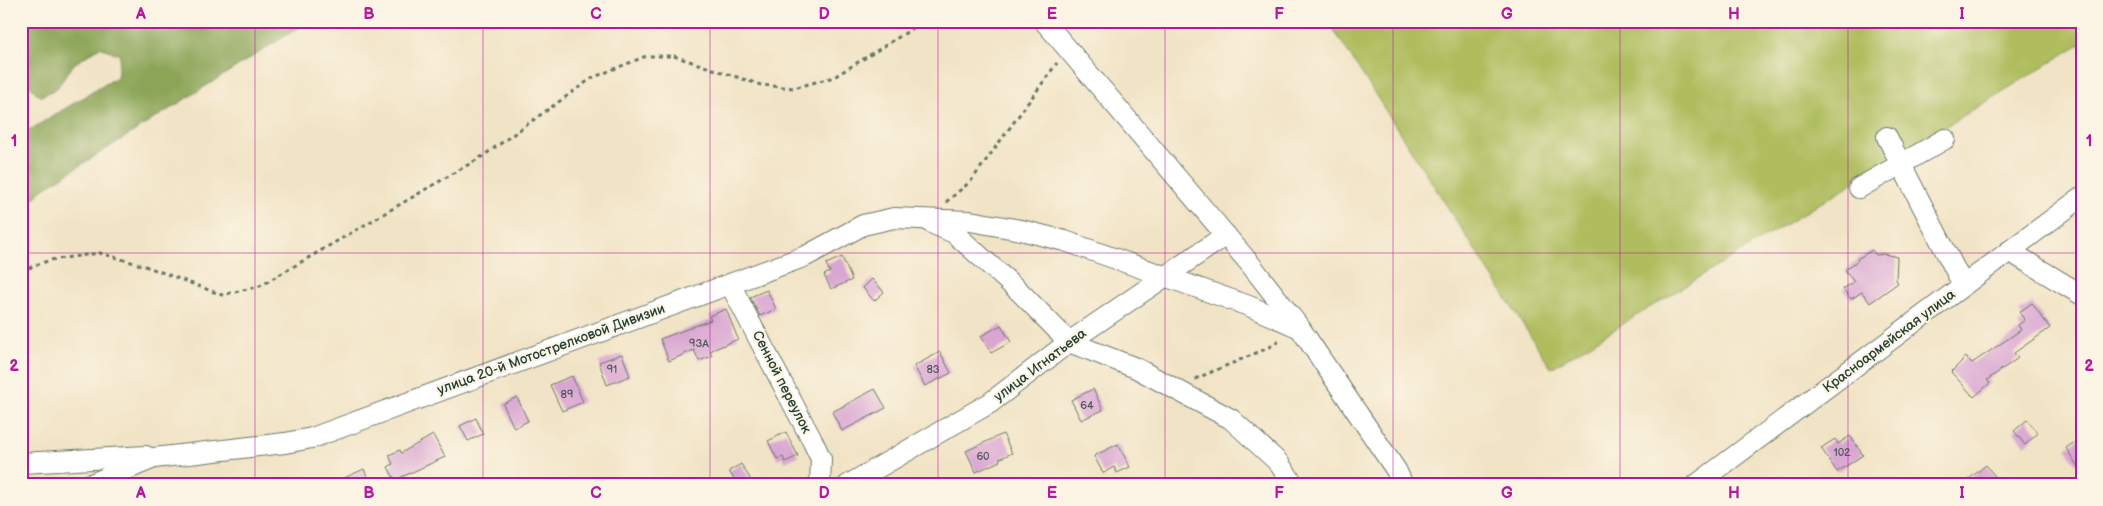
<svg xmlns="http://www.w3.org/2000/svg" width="2103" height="506" viewBox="0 0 2103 506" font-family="'Balsamiq Sans',sans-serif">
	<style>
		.green { fill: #afbd5f; stroke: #677d4a }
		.forest { fill: #8ba456; stroke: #557045 }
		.building { fill: #d9a5d2 }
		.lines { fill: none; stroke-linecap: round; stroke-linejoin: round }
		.minor-casing { stroke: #687767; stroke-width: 22 }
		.path { stroke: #687767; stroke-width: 3; stroke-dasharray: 4 4; stroke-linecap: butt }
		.minor { stroke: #fff; stroke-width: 20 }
		.grid { fill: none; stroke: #b5179e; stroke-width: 1; stroke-opacity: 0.55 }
		.labels { text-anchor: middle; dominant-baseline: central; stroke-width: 4.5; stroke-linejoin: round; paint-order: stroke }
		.number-label { font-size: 11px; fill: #4e575c }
		.street-label { font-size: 14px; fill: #1f3d34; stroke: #fcf5e5 }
		.neatline { fill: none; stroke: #b5179e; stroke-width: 2 }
		.grid-label { font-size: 16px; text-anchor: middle; font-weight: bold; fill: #b5179e }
	</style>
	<rect width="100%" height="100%" fill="#fcf5e5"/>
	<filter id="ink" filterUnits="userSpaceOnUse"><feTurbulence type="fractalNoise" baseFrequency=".02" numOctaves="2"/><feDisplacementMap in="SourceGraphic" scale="10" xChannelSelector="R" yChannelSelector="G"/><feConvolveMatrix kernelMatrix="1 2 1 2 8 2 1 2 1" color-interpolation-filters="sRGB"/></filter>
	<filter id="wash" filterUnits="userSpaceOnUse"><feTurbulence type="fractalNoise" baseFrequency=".0096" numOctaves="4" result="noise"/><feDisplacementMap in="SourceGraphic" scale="20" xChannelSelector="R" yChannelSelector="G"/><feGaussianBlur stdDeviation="1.12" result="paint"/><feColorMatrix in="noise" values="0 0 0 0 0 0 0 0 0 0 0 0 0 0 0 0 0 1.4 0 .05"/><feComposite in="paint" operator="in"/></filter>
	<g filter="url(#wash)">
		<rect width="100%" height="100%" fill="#f1e3c5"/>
		<path class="green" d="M1328,21H2082V43L1551,368Z"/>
		<path class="forest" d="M31,21H309L43,189L21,212V132L33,128L117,77L120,55L100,47L74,64L57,88L40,97L24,79L26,45Z"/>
		<g id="blocks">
			<g class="building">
				<path d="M1872,250L1876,255L1884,254L1897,257L1896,280L1898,283L1870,303L1862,292L1851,299L1843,289L1854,282L1845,270L1858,260L1857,259Z"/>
				<path d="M842,257L852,280L831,289L824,275L830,272L826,264Z"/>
				<path d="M872,279L884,292L874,301L863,288Z"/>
				<path d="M767,290L776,309L760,316L750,297Z"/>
				<path d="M2032,303L2050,328L2014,353L2018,358L1987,380L1990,383L1974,397L1951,372L1966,357L1972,363L2021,330L2018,325L2025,320L2019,312Z"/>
				<path d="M726,309L738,339L710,351L712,356L699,361L694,350L669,361L660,339L711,320L709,316Z"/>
				<path d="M1001,325L1011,342L991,353L981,336Z"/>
				<path d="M940,352L951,373L925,386L914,366Z"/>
				<path d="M622,354L630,376L607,385L599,362Z"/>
				<path d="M572,376L583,402L562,411L550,385Z"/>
				<path d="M875,389L886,408L842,431L832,412Z"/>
				<path d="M1093,389L1103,410L1081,420L1071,400Z"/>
				<path d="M517,397L528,421L514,428L503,404Z"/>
				<path d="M476,418L483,434L468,441L460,426Z"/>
				<path d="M2027,420L2038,433L2025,445L2014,431Z"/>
				<path d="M786,432L798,456L785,462L783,457L777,459L768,441Z"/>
				<path d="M1003,434L1012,453L999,459L1000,461L976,472L966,451Z"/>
				<path d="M433,435L445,457L395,480L388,467L393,464L389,455L400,450L401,453Z"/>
				<path d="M1850,436L1863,455L1837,472L1821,448L1835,439L1838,444Z"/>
				<path d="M2082,437V473L2066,448Z"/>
				<path d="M1118,444L1130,467L1117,473L1114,467L1103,473L1094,456Z"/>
				<path d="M741,464L754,485H737L729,471Z"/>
				<path d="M1986,465L1997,479L1990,485H1962Z"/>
				<path d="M364,469L371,485H329Z"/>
			</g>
		</g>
	</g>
	<g filter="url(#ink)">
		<use href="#blocks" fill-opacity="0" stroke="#687767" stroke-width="1"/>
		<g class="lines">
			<g class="minor-casing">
				<g id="minor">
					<path d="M1044,21L1251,265L1300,328L1396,470L1403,485"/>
					<path d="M1887,137L1963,285"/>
					<path d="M1859,188L1945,139"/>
					<path d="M931,223L954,233L1020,292L1069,342L1136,368L1231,419L1278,462L1294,485"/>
					<path d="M2009,251L2082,295"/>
					<path d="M730,284L813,442L821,459L820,485"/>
					<path d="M21,463L146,456"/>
					<path d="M89,485L154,458L285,443L312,438L806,256L863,225L894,218L970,221L1021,230L1065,241L1249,306L1300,328"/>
					<path d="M848,485L990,403L1069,342L1226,235"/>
					<path d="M1696,485L2082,197"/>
				</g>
			</g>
			<g class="path">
				<path d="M946,202L971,181L1057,63"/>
				<path d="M21,271L50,260L100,253L145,266L222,295L260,286L483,156L592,78L646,56H674L761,85L794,88L834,77L907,32L921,21"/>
				<path d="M1195,379L1268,348L1282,339"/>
			</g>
			<use href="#minor" class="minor"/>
		</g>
	</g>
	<path class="grid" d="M255,21V485M483,21V485M710,21V485M938,21V485M1165,21V485M1393,21V485M1620,21V485M1848,21V485M21,253H2082"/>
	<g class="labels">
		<g class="number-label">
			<text x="699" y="343">93А</text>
			<text x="612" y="369">91</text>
			<text x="933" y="369">83</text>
			<text x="567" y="394">89</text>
			<text x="1087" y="405">64</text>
			<text x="1842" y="452">102</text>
			<text x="983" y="456">60</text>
		</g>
		<g class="street-label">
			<text transform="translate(1889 341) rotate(-37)">Красноармейская улица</text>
			<text transform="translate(551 349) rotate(-20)">улица 20-й Мотострелковой Дивизии</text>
			<text transform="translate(1040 365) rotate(-37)">улица Игнатьева</text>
			<text transform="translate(782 382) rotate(63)">Сенной переулок</text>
		</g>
	</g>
	<rect width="2103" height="506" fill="none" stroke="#fcf5e5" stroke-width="55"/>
	<rect x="28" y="28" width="2048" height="450" class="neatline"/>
	<g class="grid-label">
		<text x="141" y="19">A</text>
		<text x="369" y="19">B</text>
		<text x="596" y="19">C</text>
		<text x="824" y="19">D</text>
		<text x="1052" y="19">E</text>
		<text x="1279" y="19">F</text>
		<text x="1507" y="19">G</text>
		<text x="1734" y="19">H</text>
		<text x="1962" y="19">I</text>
		<text x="14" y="146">1</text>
		<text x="2089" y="146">1</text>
		<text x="14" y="371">2</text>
		<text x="2089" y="371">2</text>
		<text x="141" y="498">A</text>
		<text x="369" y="498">B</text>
		<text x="596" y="498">C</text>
		<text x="824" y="498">D</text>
		<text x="1052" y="498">E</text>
		<text x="1279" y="498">F</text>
		<text x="1507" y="498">G</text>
		<text x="1734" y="498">H</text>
		<text x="1962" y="498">I</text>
	</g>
</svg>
